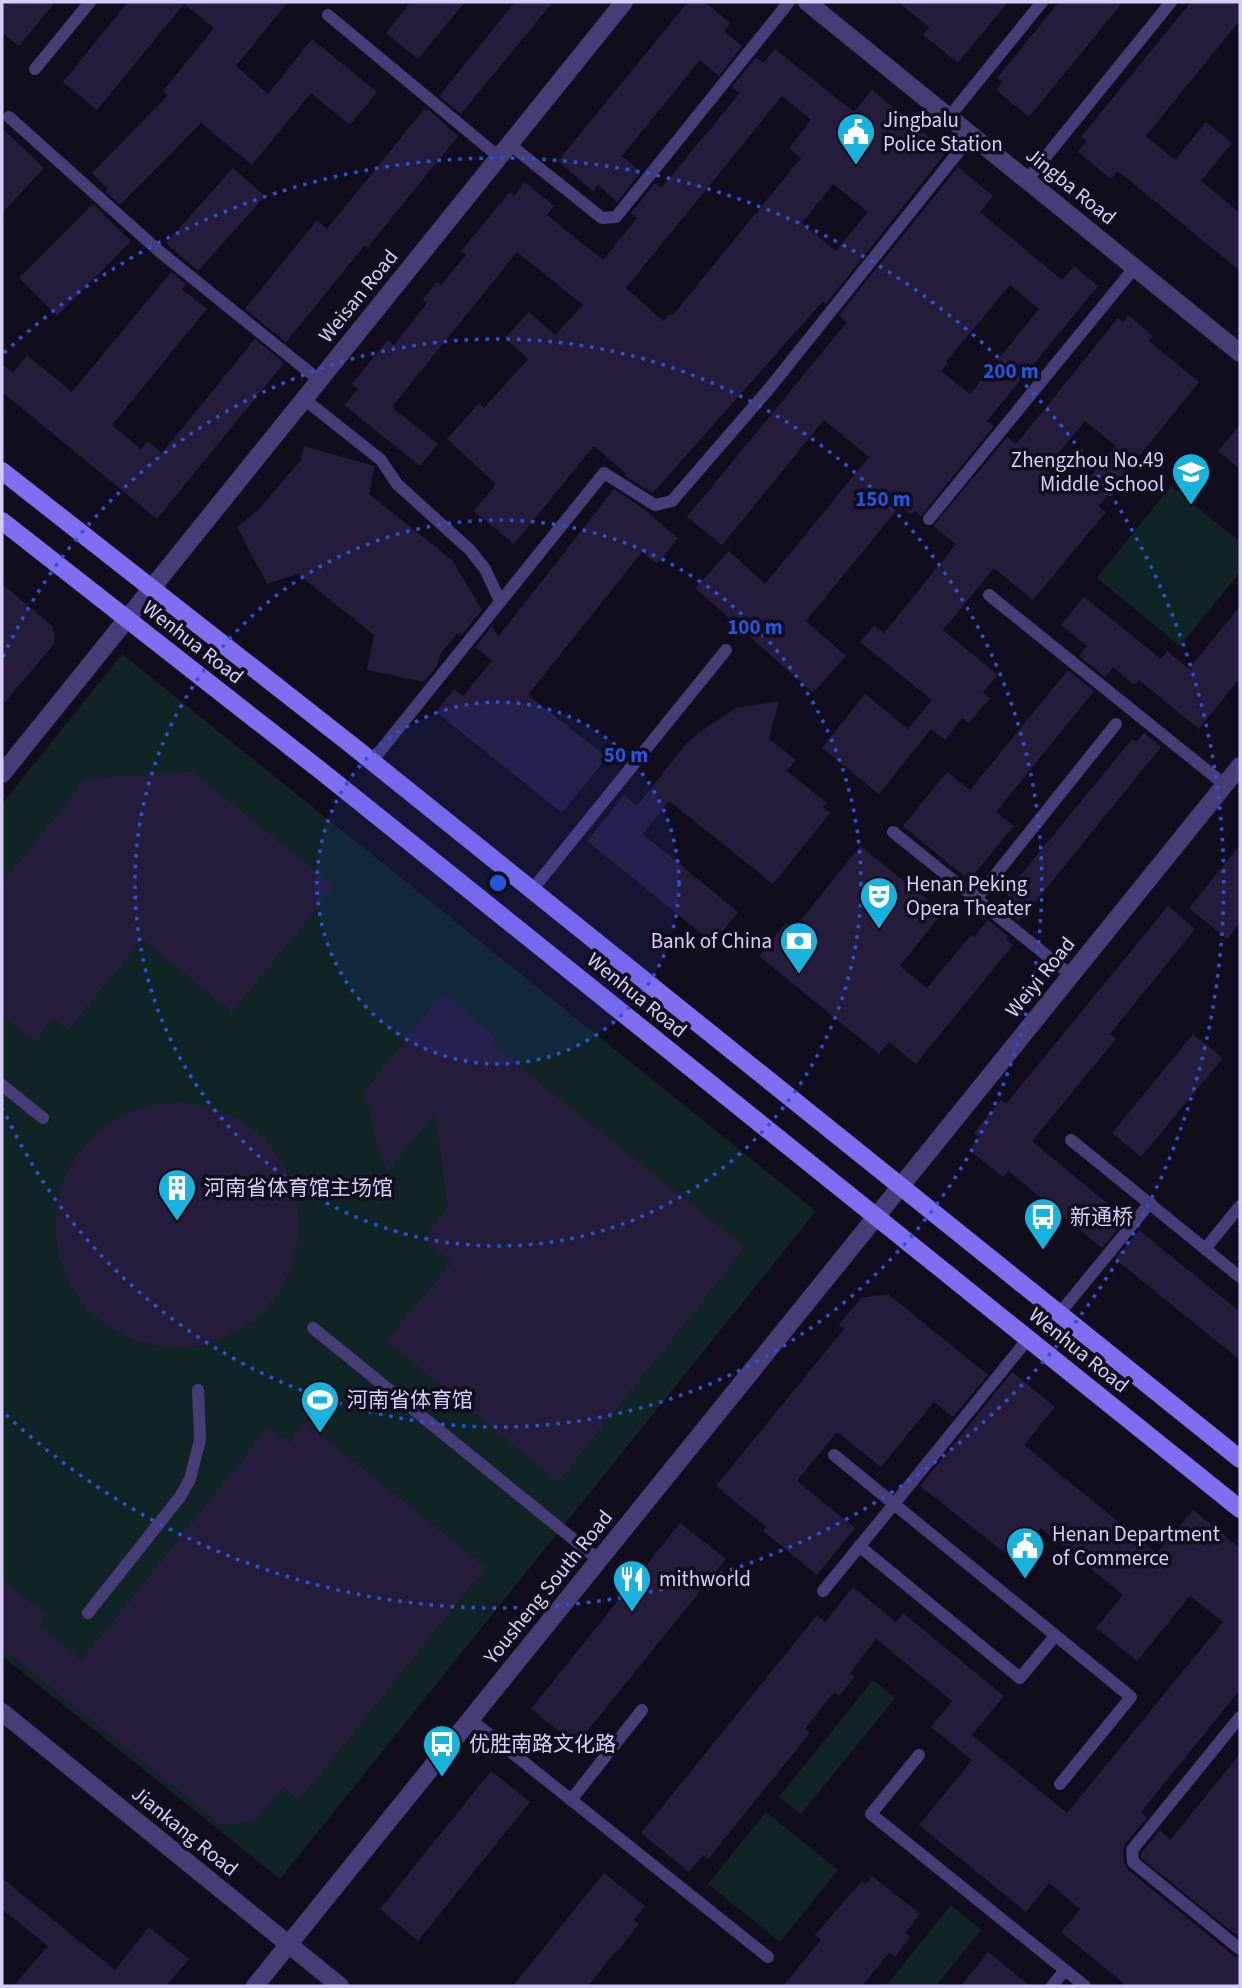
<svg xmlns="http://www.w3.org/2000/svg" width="1242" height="1988" viewBox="0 0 1242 1988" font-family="'Source Sans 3','Noto Sans SC',sans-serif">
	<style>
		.green { fill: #112425 }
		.building { fill: #251b3b; fill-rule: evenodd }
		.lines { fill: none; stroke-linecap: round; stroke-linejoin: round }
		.service { stroke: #463d76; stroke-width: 12 }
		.minor { stroke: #463d76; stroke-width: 18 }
		.tertiary { stroke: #463d76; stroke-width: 18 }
		.secondary { stroke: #806ef0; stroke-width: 18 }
		.ring { fill: none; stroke: #2654da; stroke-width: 3.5; stroke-dasharray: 3.5 7 }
		.labels { text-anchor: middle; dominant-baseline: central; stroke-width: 7; stroke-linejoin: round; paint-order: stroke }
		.poi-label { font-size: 21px; fill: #d7cdfa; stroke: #110d1c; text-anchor: start }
		.street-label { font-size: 21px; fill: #d7cdfa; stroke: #110d1c }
		.centre { fill: #2654da; stroke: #110d1c; stroke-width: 3.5 }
		.ring-label { font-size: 21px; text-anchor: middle; font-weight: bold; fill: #2654da; stroke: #110d1c; stroke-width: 7; stroke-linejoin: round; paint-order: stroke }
	</style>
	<rect width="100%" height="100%" fill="#110d1c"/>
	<g class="green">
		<path d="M1171,486L1240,542V572L1180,646L1097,578Z"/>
		<path d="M122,654L816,1211L280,1879L2,1656V804Z"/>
		<path d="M873,1680L895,1698L801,1814L779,1797Z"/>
		<path d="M766,1812L838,1870L780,1942L708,1884Z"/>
		<path d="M951,1905L981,1930L936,1986H886Z"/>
	</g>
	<g class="building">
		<path d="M2,2H55L19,46L2,33Z"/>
		<path d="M128,2H288L236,66L268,94L312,39L377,92L350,125L311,93L252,165L201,123L120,205L105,191L108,189L92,173L168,95L163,91L214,28L184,4L97,110L63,82Z"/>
		<path d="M411,2H465L418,59L386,33Z"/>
		<path d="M515,2H553L461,114L439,96Z"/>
		<path d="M688,2H705L730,23L724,31L742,46L719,76L700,60L622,156L641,172L617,202L598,185L593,191L558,161Z"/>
		<path d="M898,2H1008L958,63L923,35L929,27Z"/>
		<path d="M1059,2H1123L1029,117L996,90L1003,82L997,78Z"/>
		<path d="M1191,2H1240V20L1146,136L1175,160L1206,122L1232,143L1201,181L1240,213V271L1118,171L1111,179L1078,152L1087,141L1081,137Z"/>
		<path d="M775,49L854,112L872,90L947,151L826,304L823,301L653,493L625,476L626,474L594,446L514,544L474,511L496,484L447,439L479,403L484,408L528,359L505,338L529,312L555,335L583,305L517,252L392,407L438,444L420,466L344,405L358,389L352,384L388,340L394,345L427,303L423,299L437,282L441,285L466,255L461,251L510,192L514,196L525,182L554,206L547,215L603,260L637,218L631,213L655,183L661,188L740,93L732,87L756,57L763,63ZM782,96L811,120L789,148L801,158L672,316L670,314L663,321L626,288ZM833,184L868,212L836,251L802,223Z"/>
		<path d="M424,109L426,111L428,109L458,136L368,247L365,245L286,342L245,309L317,220L327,229Z"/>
		<path d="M2,128L44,168L2,213Z"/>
		<path d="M958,167L993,196L980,212L1062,280L1074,266L1098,286L987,421L994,426L921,516L914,511L911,515L900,506L806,621L846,656L813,693L695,588L729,551L765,584L869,457L824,420L722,545L687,517L847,322L839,315ZM1010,285L1039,309L970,394L941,371L948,363L946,362Z"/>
		<path d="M233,168L265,196L198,271L166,243Z"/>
		<path d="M93,204L131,241L57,316L19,278Z"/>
		<path d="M171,272L186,284L182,289L207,309L112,425L141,449L148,441L162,453L255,339L284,363L157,519L2,392V364L13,373L27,355L72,392Z"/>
		<path d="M1128,315L1153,336L1149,341L1199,382L1099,506L1106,512L1033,600L994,568L943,630L998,675L983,692L990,698L969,723L962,718L945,740L931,729L879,794L822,748L865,694L908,729L932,700L860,642L874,625L884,633L956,544L933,526L1007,437L1016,444L1118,318L1123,322ZM1085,421L1116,446L1076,494L1045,469Z"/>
		<path d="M1240,425V469L1218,451Z"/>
		<path d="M304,446L375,466L369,494L452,560L482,610L461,636L457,633L440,655L437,666L424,682L367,670L374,635L298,574L267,584L237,527L258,510L301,460Z"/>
		<path d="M614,489L641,507L678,538L657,564L642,552L528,695L607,757L562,813L436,712L454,689L463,696L492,661L475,647L492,626L498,637Z"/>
		<path d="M2,584L51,625L55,633L54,644L2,706Z"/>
		<path d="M1084,597L1161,659L1167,651L1189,669L1240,606V678L1199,729L1139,680L1134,685L1113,667L1105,677L1079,656L1087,646L1061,625Z"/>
		<path d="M1068,670L1094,691L996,812L1014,826L969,880L903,826L947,772L970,790Z"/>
		<path d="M779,701L769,739L796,760L787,771L827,803L823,807L830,813L773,884L669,801L643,834L738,912L713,943L587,841L624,795L637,806L685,745L698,733L736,708Z"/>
		<path d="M1144,733L1161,747L1019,922L999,906L1008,895L1006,893L1132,739L1136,742Z"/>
		<path d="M193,772L334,886L232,1012L142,939L68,1030L53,1018L35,1042L2,1015V884L86,779Z"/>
		<path d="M1240,845V923L1227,939L1189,908Z"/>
		<path d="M860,846L943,912L900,966L927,988L971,935L974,937L988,920L1008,936L1006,939L1013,945L916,1064L889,1042L879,1054L759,956L786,923L794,929Z"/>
		<path d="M1168,906L1195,929L1110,1034L1116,1039L1032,1141L1126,1219L1102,1248L1008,1171L1003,1177L969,1150L979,1137L974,1133L1001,1100L1006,1104Z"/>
		<path d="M443,994L495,1037L490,1043L745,1247L558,1482L387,1341L452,1262L423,1239L448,1208L435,1113L386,1173L364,1092Z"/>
		<path d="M1193,1034L1223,1058L1141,1157L1112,1133Z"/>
		<circle cx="177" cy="1225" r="122"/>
		<path d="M1139,1230L1240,1312V1360L1115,1259Z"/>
		<path d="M888,1294L988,1375L953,1417L934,1402L881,1467L837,1432L797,1481L855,1528L817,1575L763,1531L766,1527L716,1486L844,1329L839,1325L861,1298Z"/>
		<path d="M1012,1372L1055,1407L1024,1445L1157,1553L1193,1510L1240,1548V1690L1141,1812L1147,1818L1125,1844L1123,1851L1124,1863L1127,1869L1234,1956L1240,1958V1986H1127L1061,1932L1080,1909L1049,1883L1026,1912L919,1825L972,1760L931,1727L952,1701L876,1639L850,1673L855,1677L839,1696L834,1692L805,1729L810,1733L708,1859L703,1855L689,1872L641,1833L817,1615L825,1622L853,1587L896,1622L903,1613L1004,1696L972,1735L1067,1813L1223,1622L1190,1596L1137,1661L1096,1628L1123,1595L1041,1528L1014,1560L920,1486Z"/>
		<path d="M306,1423L486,1567L299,1800L283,1787L254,1822L220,1824L2,1648V1579L46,1614L38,1625L82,1660L269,1427L289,1443Z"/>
		<path d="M680,1523L726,1559L576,1745L531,1709Z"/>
		<path d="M1240,1754V1938L1141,1858V1853L1160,1830L1170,1840Z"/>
		<path d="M491,1771L530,1802L418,1941L380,1909Z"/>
		<path d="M604,1873L645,1906L634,1920L639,1924L618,1951L617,1950L588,1986H513Z"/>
		<path d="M872,1876L920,1914L905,1933L910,1937L895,1957L889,1953L862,1986H783L821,1940L815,1935L862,1881L866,1884Z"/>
		<path d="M2,1878L115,1970L149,1927L189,1959L166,1986H13L48,1946L2,1909Z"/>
		<path d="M988,1952L1030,1986H961Z"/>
	</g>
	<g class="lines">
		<g class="service">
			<path d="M328,15L499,157"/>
			<path d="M35,69L90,2"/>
			<path d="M9,117L159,251L319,380"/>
			<path d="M949,117L1042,2"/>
			<path d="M509,144L602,218L616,217L789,2"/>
			<path d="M1027,180L1171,2"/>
			<path d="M304,399L381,460L397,484L470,550L485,569L500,601"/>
			<path d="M929,519L1135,267"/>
			<path d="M989,595L1225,785"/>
			<path d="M372,761L604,473L655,505L672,501L768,390L972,135"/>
			<path d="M893,832L1071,975"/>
			<path d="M532,890L726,650"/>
			<path d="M976,899L1116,724"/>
			<path d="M2,1085L43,1118"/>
			<path d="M1071,1140L1240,1277"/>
			<path d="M1205,1249L1240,1206"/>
			<path d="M1059,1314L1150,1203"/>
			<path d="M313,1328L599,1560"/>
			<path d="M1028,1339L894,1504L1131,1697L1060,1784"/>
			<path d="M859,1546L1020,1678L1055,1636"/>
			<path d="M823,1591L894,1504L834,1455"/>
			<path d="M88,1613L180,1497L190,1479L200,1440L198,1390"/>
			<path d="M1240,1717L1132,1850L1133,1862L1240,1949"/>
			<path d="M471,1720L768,1957"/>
			<path d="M919,1755L871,1814L1065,1970"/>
			<path d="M571,1800L642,1710"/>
			<path d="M1052,1986L1065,1970L1085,1986"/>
		</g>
		<g class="minor">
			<path d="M2,774L624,2"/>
			<path d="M2,1712L340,1986"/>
		</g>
		<g class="tertiary">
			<path d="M807,2L1240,353"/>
			<path d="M255,1986L1240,766"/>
		</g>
		<g class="secondary">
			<path d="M2,471L349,743L1240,1459"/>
			<path d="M2,521L325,774L1240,1509"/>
		</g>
	</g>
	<circle cx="498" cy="883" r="181" fill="#2654da" fill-opacity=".12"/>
	<g class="ring">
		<circle cx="498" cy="883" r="181"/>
		<circle cx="498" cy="883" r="363"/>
		<path d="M3 657A544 544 0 1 1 3 1109"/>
		<path d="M4 353A725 725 0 1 1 4 1413"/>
	</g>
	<defs>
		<g id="civic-pin" transform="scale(2.0125)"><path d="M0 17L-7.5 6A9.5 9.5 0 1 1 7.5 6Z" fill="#17b3dc" stroke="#110d1c"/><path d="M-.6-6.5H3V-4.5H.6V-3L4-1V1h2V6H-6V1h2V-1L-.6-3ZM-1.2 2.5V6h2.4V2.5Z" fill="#fff"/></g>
		<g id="school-pin" transform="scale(2.0125)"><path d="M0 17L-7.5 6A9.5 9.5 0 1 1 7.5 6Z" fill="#17b3dc" stroke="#110d1c"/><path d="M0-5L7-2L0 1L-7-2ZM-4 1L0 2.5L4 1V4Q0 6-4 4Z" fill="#fff"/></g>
		<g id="theatre-pin" transform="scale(2.0125)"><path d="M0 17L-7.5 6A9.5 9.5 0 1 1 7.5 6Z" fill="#17b3dc" stroke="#110d1c"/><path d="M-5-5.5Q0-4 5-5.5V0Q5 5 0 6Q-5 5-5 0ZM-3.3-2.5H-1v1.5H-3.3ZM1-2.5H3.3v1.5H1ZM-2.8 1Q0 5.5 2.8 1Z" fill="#fff"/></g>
		<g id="bank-pin" transform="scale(2.0125)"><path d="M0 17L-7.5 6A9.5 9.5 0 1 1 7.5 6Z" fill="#17b3dc" stroke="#110d1c"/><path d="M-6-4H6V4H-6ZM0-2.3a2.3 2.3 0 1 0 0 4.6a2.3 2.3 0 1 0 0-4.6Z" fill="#fff"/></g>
		<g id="building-pin" transform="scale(2.0125)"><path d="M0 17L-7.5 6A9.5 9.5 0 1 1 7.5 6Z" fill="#17b3dc" stroke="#110d1c"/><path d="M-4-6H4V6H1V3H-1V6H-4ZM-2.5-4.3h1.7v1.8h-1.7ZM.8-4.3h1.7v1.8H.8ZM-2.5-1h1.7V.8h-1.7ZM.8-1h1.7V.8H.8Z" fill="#fff"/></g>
		<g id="bus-pin" transform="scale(2.0125)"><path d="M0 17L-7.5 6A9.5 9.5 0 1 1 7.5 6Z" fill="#17b3dc" stroke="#110d1c"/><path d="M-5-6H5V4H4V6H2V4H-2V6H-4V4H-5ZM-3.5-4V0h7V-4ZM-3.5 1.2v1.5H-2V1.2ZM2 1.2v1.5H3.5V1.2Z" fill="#fff"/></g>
		<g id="stadium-pin" transform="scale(2.0125)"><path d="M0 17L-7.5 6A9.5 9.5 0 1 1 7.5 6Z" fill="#17b3dc" stroke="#110d1c"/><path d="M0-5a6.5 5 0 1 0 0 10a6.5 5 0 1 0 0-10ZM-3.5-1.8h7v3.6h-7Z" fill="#fff"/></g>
		<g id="restaurant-pin" transform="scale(2.0125)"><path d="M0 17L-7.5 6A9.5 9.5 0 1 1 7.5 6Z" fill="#17b3dc" stroke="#110d1c"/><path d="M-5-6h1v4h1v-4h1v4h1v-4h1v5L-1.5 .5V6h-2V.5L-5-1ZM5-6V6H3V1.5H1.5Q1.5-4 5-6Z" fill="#fff"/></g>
	</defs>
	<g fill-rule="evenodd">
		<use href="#civic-pin" x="856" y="132"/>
		<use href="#school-pin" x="1191" y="472"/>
		<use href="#theatre-pin" x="879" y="896"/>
		<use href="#bank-pin" x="799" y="941"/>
		<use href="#building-pin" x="177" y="1188"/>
		<use href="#bus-pin" x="1043" y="1217"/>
		<use href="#stadium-pin" x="320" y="1400"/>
		<use href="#civic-pin" x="1025" y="1546"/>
		<use href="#restaurant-pin" x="632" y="1579"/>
		<use href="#bus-pin" x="442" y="1744"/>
	</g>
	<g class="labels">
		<g class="poi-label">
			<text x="883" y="120">Jingbalu<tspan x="883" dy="24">Police Station</tspan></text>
			<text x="1164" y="460" text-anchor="end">Zhengzhou No.49<tspan x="1164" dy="24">Middle School</tspan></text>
			<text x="906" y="884">Henan Peking<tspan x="906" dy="24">Opera Theater</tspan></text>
			<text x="772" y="941" text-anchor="end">Bank of China</text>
			<text x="204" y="1188">河南省体育馆主场馆</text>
			<text x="1070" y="1217">新通桥</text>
			<text x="347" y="1400">河南省体育馆</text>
			<text x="1052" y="1534">Henan Department<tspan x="1052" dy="24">of Commerce</tspan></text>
			<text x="659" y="1579">mithworld</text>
			<text x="469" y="1744">优胜南路文化路</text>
		</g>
		<g class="street-label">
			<text transform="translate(1071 186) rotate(39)">Jingba Road</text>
			<text transform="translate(358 296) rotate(-51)">Weisan Road</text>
			<text transform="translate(193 642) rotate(38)">Wenhua Road</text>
			<text transform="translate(1040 977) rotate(-51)">Weiyi Road</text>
			<text transform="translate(637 995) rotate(39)">Wenhua Road</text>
			<text transform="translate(1079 1350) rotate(39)">Wenhua Road</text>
			<text transform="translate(548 1587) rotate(-51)">Yousheng South Road</text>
			<text transform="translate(185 1831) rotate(39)">Jiankang Road</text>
		</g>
	</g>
	<circle cx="498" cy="883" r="10" class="centre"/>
	<g class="ring-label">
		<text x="1011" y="378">200 m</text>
		<text x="883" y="506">150 m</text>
		<text x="755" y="634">100 m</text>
		<text x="626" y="762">50 m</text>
	</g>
	<rect width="1242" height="1988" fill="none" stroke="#d7cdfa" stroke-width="7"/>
</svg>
